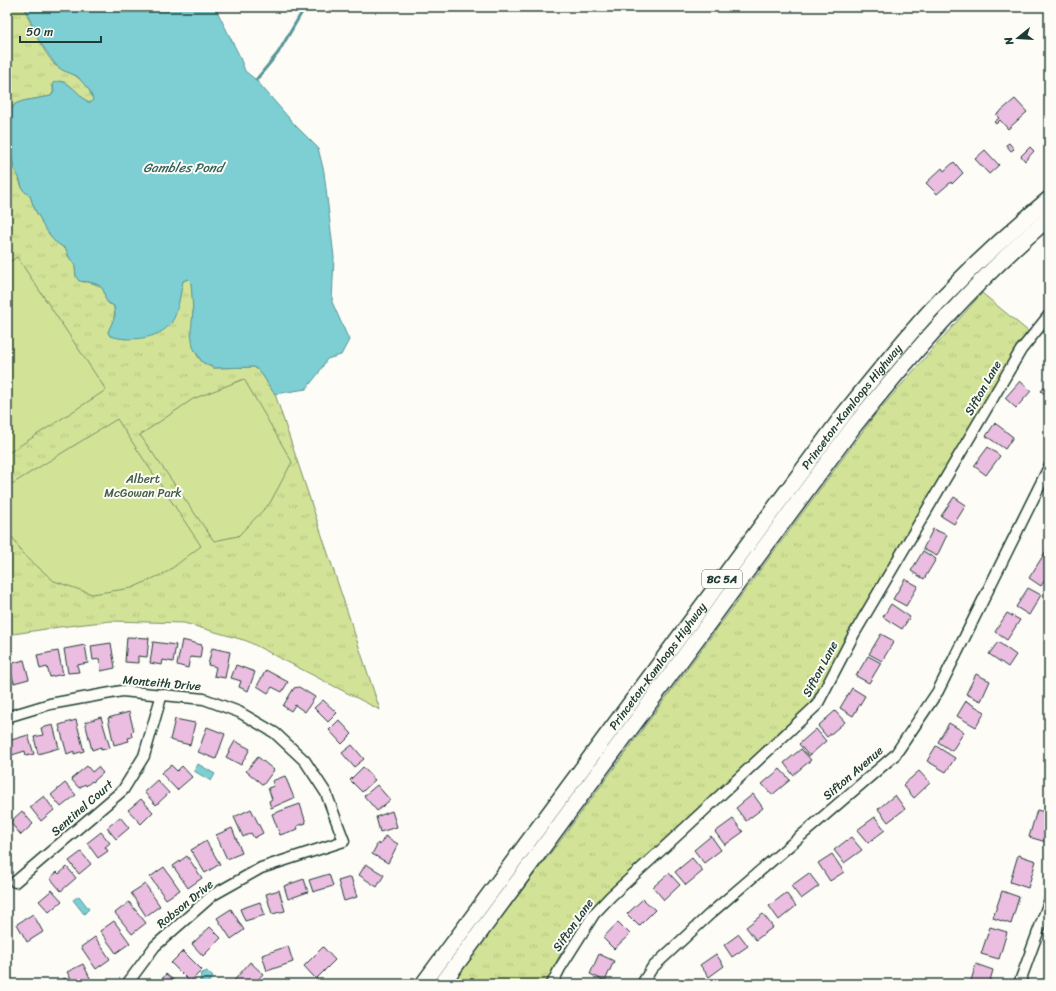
<svg xmlns="http://www.w3.org/2000/svg" width="1056" height="991" viewBox="0 0 1056 991" font-family="Sriracha,sans-serif">
	<style>
		.park { fill: url(#park-tufts); stroke: #789066 }
		.pitch { fill: #d2e397; stroke: #789066 }
		.water { fill: #7dcfd4; stroke: #579594 }
		.lines { fill: none; stroke-linecap: round; stroke-linejoin: round }
		.stream { stroke: #579594; stroke-width: 3 }
		.building { fill: #eabde1; stroke: #1f3d34 }
		.minor-casing { stroke: #1f3d34; stroke-width: 13 }
		.primary-casing { stroke: #1f3d34; stroke-width: 18 }
		.minor { stroke: #fdfcf7; stroke-width: 10 }
		.primary { stroke: #fdfcf7; stroke-width: 15 }
		.labels { text-anchor: middle; dominant-baseline: central; stroke-width: 4; stroke-linejoin: round; paint-order: stroke }
		.shield { fill: #fdfcf7; stroke: #62766e; stroke-width: 1 }
		.shield-label { font-size: 11px; font-weight: bold; fill: #1f3d34 }
		.street-label { font-size: 12px; fill: #1f3d34; stroke: #fdfcf7 }
		.park-label { font-size: 12px; fill: #435e48; stroke: #fdfcf7 }
		.water-label { font-size: 13px; font-style: italic; fill: #36625c; stroke: #fdfcf7 }
	</style>
	<defs>
		<pattern id="park-tufts" width="24" height="20" patternUnits="userSpaceOnUse"><rect width="24" height="20" fill="#d2e397"/><path d="M3 7l-1-3M5 7V3M7 7l1-3M15 17l-1-3M17 17v-4M19 17l1-3" fill="none" stroke="#b4c483"/></pattern>
	</defs>
	<rect width="100%" height="100%" fill="#fdfcf7"/>
	<filter id="ink" filterUnits="userSpaceOnUse"><feTurbulence type="fractalNoise" baseFrequency=".025" numOctaves="2"/><feDisplacementMap in="SourceGraphic" scale="8" xChannelSelector="R" yChannelSelector="G"/><feConvolveMatrix kernelMatrix="1 2 1 2 8 2 1 2 1" color-interpolation-filters="sRGB"/></filter>
	<g filter="url(#ink)">
		<g class="park">
			<path d="M7,7H24C30,24 43,52 55,65C62,71 71,72 77,77C84,82 92,92 93,100L91,102L89,103C78,95 68,77 53,83V92L51,96L23,101L15,104L10,110L7,120L8,136L14,169L18,177L23,190L30,196L35,210L41,220L42,224C51,233 54,243 66,249L69,257L75,266L76,277L83,282C89,281 101,285 104,291C106,296 106,299 109,304L113,305C117,315 113,322 108,332L110,336L126,339L173,319L178,305L183,281L188,279L191,282C192,292 193,302 193,311C193,332 187,360 214,368L254,367C264,373 267,385 275,394L380,710L247,641L184,623L111,621L59,627L7,635Z"/>
			<path d="M982,293L1029,332L809,705L691,816L570,936L545,984H449L563,837L874,416Z"/>
		</g>
		<g class="pitch">
			<path d="M17,257L106,390L7,454V264Z"/>
			<path d="M244,379L292,462L270,503L238,536L214,541L140,435L193,399Z"/>
			<path d="M117,419L201,546L167,572L132,588L92,594L54,581L22,553L7,528V487Z"/>
		</g>
		<g class="water">
			<path d="M25,7H215L239,55L245,71L256,80L295,125L318,148L324,172L334,257L332,302L349,340L341,355L327,359L318,374L306,389L275,394C267,385 264,373 254,367L214,368L202,362L193,347L191,332L193,312L191,282L188,279L183,281C180,294 179,307 174,318C164,340 129,342 110,336L108,332L115,316L114,306L107,302C105,299 105,296 104,292C101,282 88,282 79,281L76,277L75,266L69,257L66,249L54,241L42,224L41,220L35,210L30,196L23,190L19,177L14,169L8,136L7,120L11,110L15,104L23,101L51,96L54,92L53,83C66,75 79,96 89,103L91,102L93,100L90,91L77,76L62,70L55,64L38,39Z"/>
			<path d="M198,764L215,774L211,781L194,771Z"/>
			<path d="M79,896L89,909L84,914L73,900Z"/>
			<path d="M207,971L213,977L207,984H199L201,976L200,974Z"/>
		</g>
		<g class="lines">
			<path class="stream" d="M256,80L278,53L305,7"/>
		</g>
		<g class="building">
			<path d="M1015,99L1027,112L1008,129L1000,120L996,124L994,122L999,118L996,115Z"/>
			<path d="M1009,143L1014,149L1011,151L1006,145Z"/>
			<path d="M1030,147L1034,151L1025,161L1021,156Z"/>
			<path d="M985,150L999,165L989,174L975,159Z"/>
			<path d="M954,162L963,173L952,184L951,182L937,194L926,183L942,168L944,171Z"/>
			<path d="M1020,381L1031,391L1016,408L1005,398Z"/>
			<path d="M1049,382V398L1041,391Z"/>
			<path d="M995,423L1013,437L1005,449L986,436Z"/>
			<path d="M988,447L1000,456L986,475L974,466Z"/>
			<path d="M954,497L966,505L954,524L941,516Z"/>
			<path d="M933,529L947,535L937,556L923,549Z"/>
			<path d="M923,551L936,559L924,579L911,571Z"/>
			<path d="M1046,551L1049,553V574L1041,586L1029,578Z"/>
			<path d="M905,579L918,586L906,606L893,599Z"/>
			<path d="M1028,588L1041,595L1029,615L1016,607Z"/>
			<path d="M891,604L910,617L902,629L883,617Z"/>
			<path d="M1007,613L1020,620L1007,640L995,632Z"/>
			<path d="M881,634L894,641L882,661L869,654Z"/>
			<path d="M127,637L149,638L147,657L138,656V663L125,662Z"/>
			<path d="M182,640L202,645L200,658L190,657L188,668L177,665Z"/>
			<path d="M153,642L176,645L173,662L163,660L162,665L150,663Z"/>
			<path d="M998,642L1016,655L1008,667L989,654Z"/>
			<path d="M111,643L115,668L101,671L100,659L93,660L91,646Z"/>
			<path d="M85,645L88,663L77,665L79,672L68,673L64,649Z"/>
			<path d="M212,648L230,652L225,678L214,676L216,667L208,665Z"/>
			<path d="M58,651L63,674L50,677L47,667L40,669L37,655Z"/>
			<path d="M868,656L881,663L869,683L856,676Z"/>
			<path d="M24,660L29,679L14,683L9,664Z"/>
			<path d="M236,665L255,672L248,691L239,687L241,681L231,678Z"/>
			<path d="M266,670L288,682L282,692L272,687L268,693L257,686Z"/>
			<path d="M976,674L990,681L981,701L966,694Z"/>
			<path d="M299,687L315,697L305,712L295,705L291,711L283,706L294,688Z"/>
			<path d="M852,688L865,696L853,716L840,708Z"/>
			<path d="M323,700L337,713L328,722L314,708Z"/>
			<path d="M966,701L985,712L976,727L957,716Z"/>
			<path d="M835,711L845,722L827,737L818,726Z"/>
			<path d="M129,712L134,731L131,732L132,737L128,738L129,741L114,745L108,718Z"/>
			<path d="M101,717L110,748L101,750V747L92,750L85,722Z"/>
			<path d="M175,719L195,723L190,745L170,740Z"/>
			<path d="M76,720L84,751L74,754V751L67,754L59,725Z"/>
			<path d="M339,720L352,734L342,744L329,730Z"/>
			<path d="M949,723L964,732L952,751L938,742Z"/>
			<path d="M53,725L59,748L38,754L34,737L43,735L41,728Z"/>
			<path d="M207,727L225,734L216,759L198,752Z"/>
			<path d="M816,729L826,741L809,756L799,744Z"/>
			<path d="M28,735L34,754L26,756L25,751L12,755L8,741Z"/>
			<path d="M235,741L250,749L241,765L226,757Z"/>
			<path d="M352,745L364,759L354,767L342,753Z"/>
			<path d="M936,746L955,758L946,772L927,761Z"/>
			<path d="M801,749L811,760L793,775L784,763Z"/>
			<path d="M258,757L274,770L263,785L246,771Z"/>
			<path d="M171,765L177,771L182,766L192,777L177,790L161,773Z"/>
			<path d="M87,766L92,772L98,767L103,773L93,782L92,781L86,786L85,784L79,788L71,779Z"/>
			<path d="M363,767L375,780L362,792L350,780Z"/>
			<path d="M780,769L790,780L772,795L762,784Z"/>
			<path d="M919,771L930,783L914,798L903,785Z"/>
			<path d="M285,776L294,798L271,808L269,801L272,799L268,788L274,786L272,781Z"/>
			<path d="M157,780L169,793L156,805L144,792Z"/>
			<path d="M65,783L76,795L61,807L51,795Z"/>
			<path d="M377,785L390,800L377,811L364,796Z"/>
			<path d="M753,794L763,808L746,821L736,808Z"/>
			<path d="M895,795L905,809L888,822L878,809Z"/>
			<path d="M44,796L54,810L41,821L30,807Z"/>
			<path d="M141,799L153,812L141,824L128,810Z"/>
			<path d="M300,804L306,823L297,826L298,829L280,835L272,814Z"/>
			<path d="M251,809L263,833L254,838L251,833L243,837L234,817Z"/>
			<path d="M1037,810L1049,813V833L1046,842L1029,837Z"/>
			<path d="M22,811L33,824L21,835L10,822Z"/>
			<path d="M392,811L397,827L380,832L376,817Z"/>
			<path d="M120,817L129,828L116,839L107,828Z"/>
			<path d="M875,817L885,830L868,843L857,830Z"/>
			<path d="M733,819L743,832L725,845L715,832Z"/>
			<path d="M232,828L242,853L227,859L216,835Z"/>
			<path d="M101,832L110,843L105,847L108,851L98,858L87,843Z"/>
			<path d="M385,836L398,844L388,863L372,854L378,843L380,845Z"/>
			<path d="M711,836L721,850L704,863L694,850Z"/>
			<path d="M851,837L862,850L844,863L834,850Z"/>
			<path d="M206,841L220,864L205,873L191,850Z"/>
			<path d="M81,852L91,864L79,874L69,861Z"/>
			<path d="M832,854L844,872L830,881L818,863Z"/>
			<path d="M1018,855L1036,861L1028,888L1010,882Z"/>
			<path d="M187,856L202,878L188,888L173,866Z"/>
			<path d="M692,858L703,871L686,885L675,872Z"/>
			<path d="M366,864L384,875L377,887L359,875Z"/>
			<path d="M67,867L76,878L61,891L50,878L57,872L59,874Z"/>
			<path d="M164,867L180,890L166,899L150,877Z"/>
			<path d="M669,873L680,885L664,900L653,887Z"/>
			<path d="M809,873L819,886L801,899L791,886Z"/>
			<path d="M329,874L333,886L313,892L309,880Z"/>
			<path d="M351,877L357,897L344,901L338,881Z"/>
			<path d="M304,879L308,892L288,899L284,886Z"/>
			<path d="M145,884L160,906L146,916L131,893Z"/>
			<path d="M52,890L62,901L49,912L39,901Z"/>
			<path d="M279,890L285,911L272,914L266,894Z"/>
			<path d="M1002,891L1019,897L1011,924L993,918Z"/>
			<path d="M786,893L796,906L779,920L769,906Z"/>
			<path d="M643,899L655,910L639,926L627,914Z"/>
			<path d="M129,902L146,923L132,934L115,913Z"/>
			<path d="M260,902L265,915L245,921L240,909Z"/>
			<path d="M231,909L244,930L231,939L217,918Z"/>
			<path d="M33,914L43,932L27,942L17,924Z"/>
			<path d="M763,914L773,927L756,940L746,927Z"/>
			<path d="M114,921L130,943L116,953L100,931Z"/>
			<path d="M618,922L630,934L614,949L603,938Z"/>
			<path d="M210,927L221,938L203,956L192,944Z"/>
			<path d="M990,927L1007,932L999,959L981,954Z"/>
			<path d="M739,934L748,946L732,957L724,945Z"/>
			<path d="M95,937L110,959L96,969L81,947Z"/>
			<path d="M288,946L293,962L267,971L262,955Z"/>
			<path d="M323,947L335,960L316,979L304,966Z"/>
			<path d="M183,951L202,970L190,982L171,963Z"/>
			<path d="M599,954L614,961L605,981L590,974Z"/>
			<path d="M716,954L724,966L709,977L700,965Z"/>
			<path d="M250,962L263,974L254,984H233L232,983Z"/>
			<path d="M83,964L93,984H74L67,972Z"/>
			<path d="M976,964L993,970L989,984H970Z"/>
			<path d="M166,974L178,984H158Z"/>
			<path d="M65,978L68,984H53Z"/>
			<path d="M689,978L694,984H683Z"/>
		</g>
		<g class="lines">
			<g class="minor-casing">
				<g id="minor">
					<path d="M7,717L50,704L122,691L204,699L239,712L275,733L305,761L326,793L344,841L261,868L213,895L155,946L127,984"/>
					<path d="M15,882L123,790L144,756L162,694"/>
					<path d="M552,984L560,968L594,914L611,896L682,831L817,705L854,634L1021,350L1049,315"/>
					<path d="M642,984L652,968L711,913L895,755L938,691L1049,467"/>
					<path d="M1019,984L1049,902"/>
				</g>
			</g>
			<g class="primary-casing">
				<g id="primary">
					<path id="s1" d="M423,984L844,414C872,379 900,344 930,311C967,271 1007,234 1049,199"/>
					<path d="M442,984L854,426C913,352 976,280 1049,218"/>
				</g>
			</g>
			<use href="#minor" class="minor"/>
			<use href="#primary" class="primary"/>
		</g>
	</g>
	<g class="labels">
		<rect class="shield" x="702" y="570" width="40" height="18" rx="3"/>
		<g class="shield-label">
			<text x="722" y="579">BC 5A</text>
		</g>
		<g class="street-label">
			<text transform="translate(983 388) rotate(-60)">Sifton Lane</text>
			<text stroke="none"><textPath href="#s1" startOffset="719">Princeton-Kamloops Highway</textPath></text>
			<text stroke="none"><textPath href="#s1" startOffset="395">Princeton-Kamloops Highway</textPath></text>
			<text transform="translate(820 669) rotate(-62)">Sifton Lane</text>
			<text transform="translate(162 683) rotate(5)">Monteith Drive</text>
			<text transform="translate(853 773) rotate(-41)">Sifton Avenue</text>
			<text transform="translate(82 808) rotate(-41)">Sentinel Court</text>
			<text transform="translate(185 904) rotate(-39)">Robson Drive</text>
			<text transform="translate(573 925) rotate(-55)">Sifton Lane</text>
		</g>
		<g class="park-label">
			<text x="143" y="479">Albert<tspan x="143" dy="14">McGowan Park</tspan></text>
		</g>
		<g class="water-label">
			<text x="183" y="167">Gambles Pond</text>
		</g>
	</g>
	<rect width="1056" height="991" fill="none" stroke="#fdfcf7" stroke-width="24"/>
	<rect x="12" y="12" width="1032" height="967" fill="none" stroke="#1f3d34" stroke-width="1.5" filter="url(#ink)"/>
	<g transform="translate(1018 38) rotate(252)" stroke="#fdfcf7" stroke-width="3" paint-order="stroke">
	<path d="M0-3L7 15L0 10L-7 15Z" fill="#1f3d34"/>
	<text y="-6" font-size="11" font-weight="bold" text-anchor="middle" fill="#1f3d34">N</text>
	</g>
	<path d="M20 36v6h81v-6" fill="none" stroke="#1f3d34" stroke-width="2"/>
	<text x="26" y="36" font-size="12" fill="#1f3d34" stroke="#fdfcf7" stroke-width="3" paint-order="stroke">50 m</text>
</svg>
